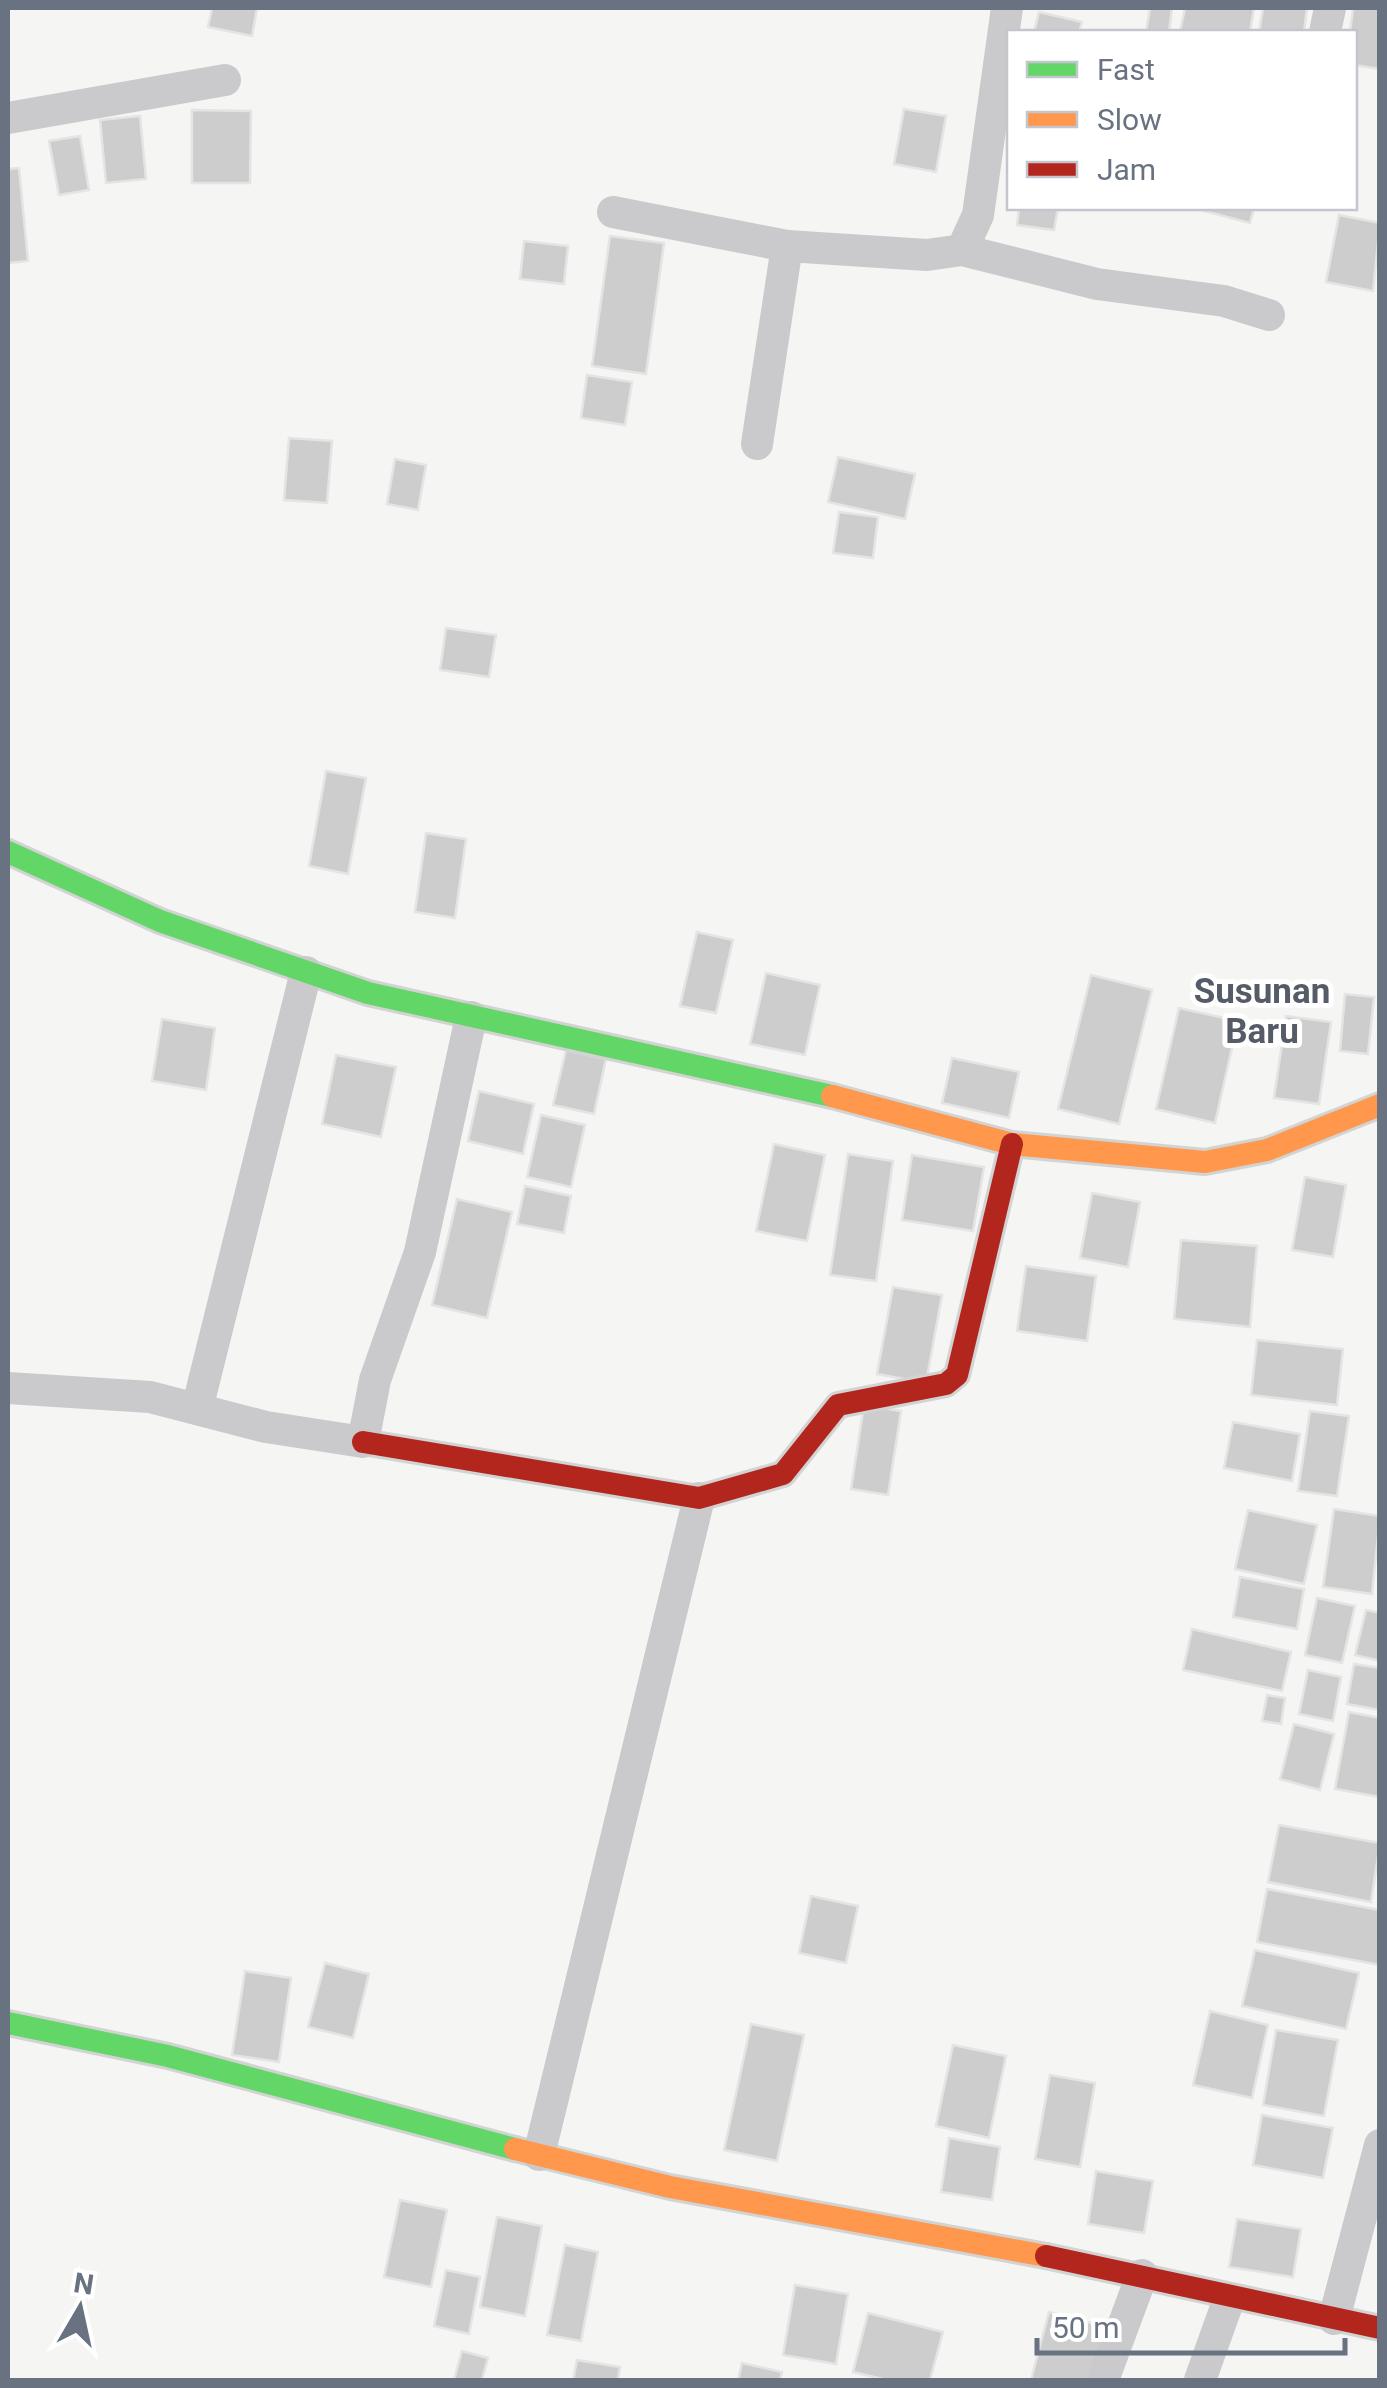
<svg xmlns="http://www.w3.org/2000/svg" width="1387" height="2388" viewBox="0 0 1387 2388" font-family="Roboto,sans-serif">
	<style>
		.building { fill: #cdcdce; stroke: #e4e4e4; stroke-width: 2.5 }
		.lines { fill: none; stroke-linecap: round; stroke-linejoin: round }
		.fast-casing { stroke: #d2d3d3; stroke-width: 28 }
		.slow-casing { stroke: #d2d3d3; stroke-width: 28 }
		.jam-casing { stroke: #d2d3d3; stroke-width: 28 }
		.street { stroke: #cacacc; stroke-width: 32 }
		.fast { stroke: #63d668; stroke-width: 22 }
		.slow { stroke: #ff974d; stroke-width: 22 }
		.jam { stroke: #b3261e; stroke-width: 22 }
		.labels { text-anchor: middle; dominant-baseline: central; stroke-width: 10; stroke-linejoin: round; paint-order: stroke }
		.quarter-label { font-size: 35px; font-weight: bold; fill: #555c67; stroke: #fff }
	</style>
	<rect width="100%" height="100%" fill="#f5f5f4"/>
	<g class="building">
		<path d="M212,8H257L252,36L208,27Z"/>
		<path d="M1150,8H1172L1169,32H1146Z"/>
		<path d="M1185,8H1254L1250,32H1180Z"/>
		<path d="M1263,8H1307L1304,32H1259Z"/>
		<path d="M1353,8H1380V69L1354,65V32H1350Z"/>
		<path d="M1039,12L1082,22L1079,32H1034Z"/>
		<path d="M904,109L946,116L936,172L894,164Z"/>
		<path d="M192,110L251,111L250,183H192Z"/>
		<path d="M140,116L146,179L106,183L100,120Z"/>
		<path d="M80,136L89,190L59,195L49,141Z"/>
		<path d="M19,168L28,261L8,263V169Z"/>
		<path d="M1019,208H1058L1054,230L1017,225Z"/>
		<path d="M1193,208H1254L1250,223Z"/>
		<path d="M1339,215L1380,223L1373,291L1326,282Z"/>
		<path d="M610,236L664,243L646,374L592,366Z"/>
		<path d="M524,241L568,246L564,284L520,279Z"/>
		<path d="M587,375L632,382L625,425L581,418Z"/>
		<path d="M289,438L332,441L327,503L284,500Z"/>
		<path d="M838,457L915,474L905,519L828,502Z"/>
		<path d="M395,459L426,465L418,510L387,504Z"/>
		<path d="M839,512L878,517L873,558L833,553Z"/>
		<path d="M446,628L496,635L489,677L440,670Z"/>
		<path d="M326,771L366,778L348,874L309,866Z"/>
		<path d="M426,833L466,839L455,918L415,912Z"/>
		<path d="M697,932L733,940L716,1013L680,1006Z"/>
		<path d="M766,973L820,985L805,1055L750,1044Z"/>
		<path d="M1091,975L1152,990L1119,1124L1058,1109Z"/>
		<path d="M1345,994L1374,997L1368,1054L1340,1051Z"/>
		<path d="M1179,1008L1238,1021L1215,1123L1156,1109Z"/>
		<path d="M1286,1016L1331,1022L1319,1104L1274,1098Z"/>
		<path d="M162,1019L215,1028L206,1090L152,1081Z"/>
		<path d="M566,1050L606,1059L594,1114L553,1105Z"/>
		<path d="M336,1055L396,1067L381,1137L322,1124Z"/>
		<path d="M952,1058L1019,1072L1009,1118L942,1103Z"/>
		<path d="M479,1091L534,1104L523,1154L468,1141Z"/>
		<path d="M541,1115L585,1125L571,1187L527,1177Z"/>
		<path d="M774,1144L825,1155L807,1241L756,1231Z"/>
		<path d="M848,1154L893,1161L876,1281L830,1275Z"/>
		<path d="M912,1155L984,1167L973,1231L902,1220Z"/>
		<path d="M1305,1177L1346,1185L1333,1257L1292,1250Z"/>
		<path d="M525,1186L571,1196L564,1233L517,1224Z"/>
		<path d="M1092,1193L1140,1202L1128,1267L1080,1258Z"/>
		<path d="M457,1199L512,1212L487,1318L432,1305Z"/>
		<path d="M1181,1240L1257,1246L1250,1327L1174,1319Z"/>
		<path d="M1026,1266L1096,1276L1087,1341L1017,1331Z"/>
		<path d="M893,1287L942,1295L926,1383L877,1374Z"/>
		<path d="M1257,1340L1343,1349L1337,1405L1251,1395Z"/>
		<path d="M864,1405L901,1411L888,1495L851,1489Z"/>
		<path d="M1310,1411L1349,1416L1337,1496L1298,1491Z"/>
		<path d="M1233,1422L1300,1434L1292,1481L1224,1468Z"/>
		<path d="M1334,1509L1380,1516L1372,1594L1323,1587Z"/>
		<path d="M1248,1510L1317,1525L1304,1584L1235,1569Z"/>
		<path d="M1240,1577L1304,1589L1297,1629L1233,1617Z"/>
		<path d="M1317,1598L1355,1606L1342,1663L1305,1655Z"/>
		<path d="M1366,1610L1380,1613V1661L1355,1655Z"/>
		<path d="M1192,1629L1291,1652L1282,1691L1183,1670Z"/>
		<path d="M1354,1664L1380,1668V1710L1347,1704Z"/>
		<path d="M1308,1670L1341,1677L1333,1721L1299,1714Z"/>
		<path d="M1267,1695L1285,1698L1281,1724L1262,1721Z"/>
		<path d="M1349,1712L1380,1718V1797L1335,1789Z"/>
		<path d="M1294,1724L1334,1734L1320,1790L1280,1779Z"/>
		<path d="M1279,1825L1380,1843L1371,1902L1268,1882Z"/>
		<path d="M1267,1889L1380,1910V1965L1257,1942Z"/>
		<path d="M811,1896L858,1906L846,1963L799,1953Z"/>
		<path d="M1255,1950L1359,1973L1346,2029L1242,2006Z"/>
		<path d="M325,1963L369,1974L353,2038L308,2027Z"/>
		<path d="M245,1971L291,1978L279,2062L232,2055Z"/>
		<path d="M1210,2011L1268,2025L1252,2098L1193,2085Z"/>
		<path d="M751,2024L804,2035L777,2161L724,2150Z"/>
		<path d="M1276,2030L1338,2040L1324,2116L1263,2105Z"/>
		<path d="M953,2045L1006,2056L989,2138L936,2126Z"/>
		<path d="M1050,2075L1095,2083L1080,2167L1035,2159Z"/>
		<path d="M1262,2115L1333,2128L1323,2178L1253,2165Z"/>
		<path d="M949,2138L1000,2147L992,2200L941,2192Z"/>
		<path d="M1096,2171L1153,2181L1144,2233L1088,2224Z"/>
		<path d="M400,2200L447,2210L431,2287L384,2277Z"/>
		<path d="M497,2217L542,2226L525,2316L480,2307Z"/>
		<path d="M1237,2219L1301,2229L1293,2277L1229,2267Z"/>
		<path d="M565,2245L598,2252L581,2341L547,2335Z"/>
		<path d="M446,2270L480,2277L469,2334L434,2326Z"/>
		<path d="M795,2285L848,2294L836,2364L783,2355Z"/>
		<path d="M1049,2312L1110,2328L1096,2380H1031Z"/>
		<path d="M868,2313L943,2332L930,2380H887L853,2372Z"/>
		<path d="M462,2351L488,2358L482,2380H454Z"/>
		<path d="M577,2360L620,2367L618,2380H573Z"/>
		<path d="M742,2363L782,2372L780,2380H738Z"/>
	</g>
	<g class="lines">
		<g class="fast-casing">
			<g id="fast">
				<path d="M8,852L160,921L368,993L832,1096"/>
				<path d="M8,2023L168,2056L515,2149"/>
			</g>
		</g>
		<g class="slow-casing">
			<g id="slow">
				<path d="M832,1096L1012,1144L1205,1162L1267,1150L1380,1105"/>
				<path d="M515,2149L670,2187L1046,2256"/>
			</g>
		</g>
		<g class="jam-casing">
			<g id="jam">
				<path d="M363,1442L699,1498L783,1474L838,1405L946,1384L957,1375L1012,1144"/>
				<path d="M1046,2256L1380,2328"/>
			</g>
		</g>
		<g class="street">
			<path d="M1325,32L1330,8"/>
			<path d="M8,118L225,80"/>
			<path d="M613,212L787,246L927,255L962,250L978,215L1007,8"/>
			<path d="M962,250L1097,284L1224,301L1269,315"/>
			<path d="M757,444L787,246"/>
			<path d="M8,1388L150,1397L266,1427L363,1442L375,1380L420,1252L471,1017"/>
			<path d="M197,1409L306,972"/>
			<path d="M539,2155L699,1498"/>
			<path d="M1334,2319L1380,2145"/>
			<path d="M1103,2380L1142,2275"/>
			<path d="M1200,2380L1229,2299"/>
		</g>
		<use href="#fast" class="fast"/>
		<use href="#slow" class="slow"/>
		<use href="#jam" class="jam"/>
	</g>
	<g class="labels">
		<g class="quarter-label">
			<text x="1262" y="991">Susunan<tspan x="1262" dy="40">Baru</tspan></text>
		</g>
	</g>
	<rect width="1387" height="2388" fill="none" stroke="#687281" stroke-width="20"/>
	<rect x="1007" y="30" width="350" height="180" fill="#ffffff" stroke="#c3c7cd" stroke-width="2.5"/>
	<rect x="1027" y="62" width="50" height="15" fill="#63d668" stroke="#c3c7cd" stroke-width="2.5"/>
	<text x="1097" y="80" font-size="30" fill="#687281">Fast</text>
	<rect x="1027" y="112" width="50" height="15" fill="#ff974d" stroke="#c3c7cd" stroke-width="2.5"/>
	<text x="1097" y="130" font-size="30" fill="#687281">Slow</text>
	<rect x="1027" y="162" width="50" height="15" fill="#b3261e" stroke="#c3c7cd" stroke-width="2.5"/>
	<text x="1097" y="180" font-size="30" fill="#687281">Jam</text>
	<g transform="translate(80 2308) rotate(9)" stroke="#ffffff" stroke-width="8" paint-order="stroke">
	<path d="M0-8L18 38L0 25L-18 38Z" fill="#687281"/>
	<text y="-15" font-size="28" font-weight="bold" text-anchor="middle" fill="#687281">N</text>
	</g>
	<path d="M1037 2338v15h308v-15" fill="none" stroke="#687281" stroke-width="5"/>
	<text x="1052" y="2338" font-size="30" fill="#687281" stroke="#ffffff" stroke-width="8" paint-order="stroke">50 m</text>
</svg>
